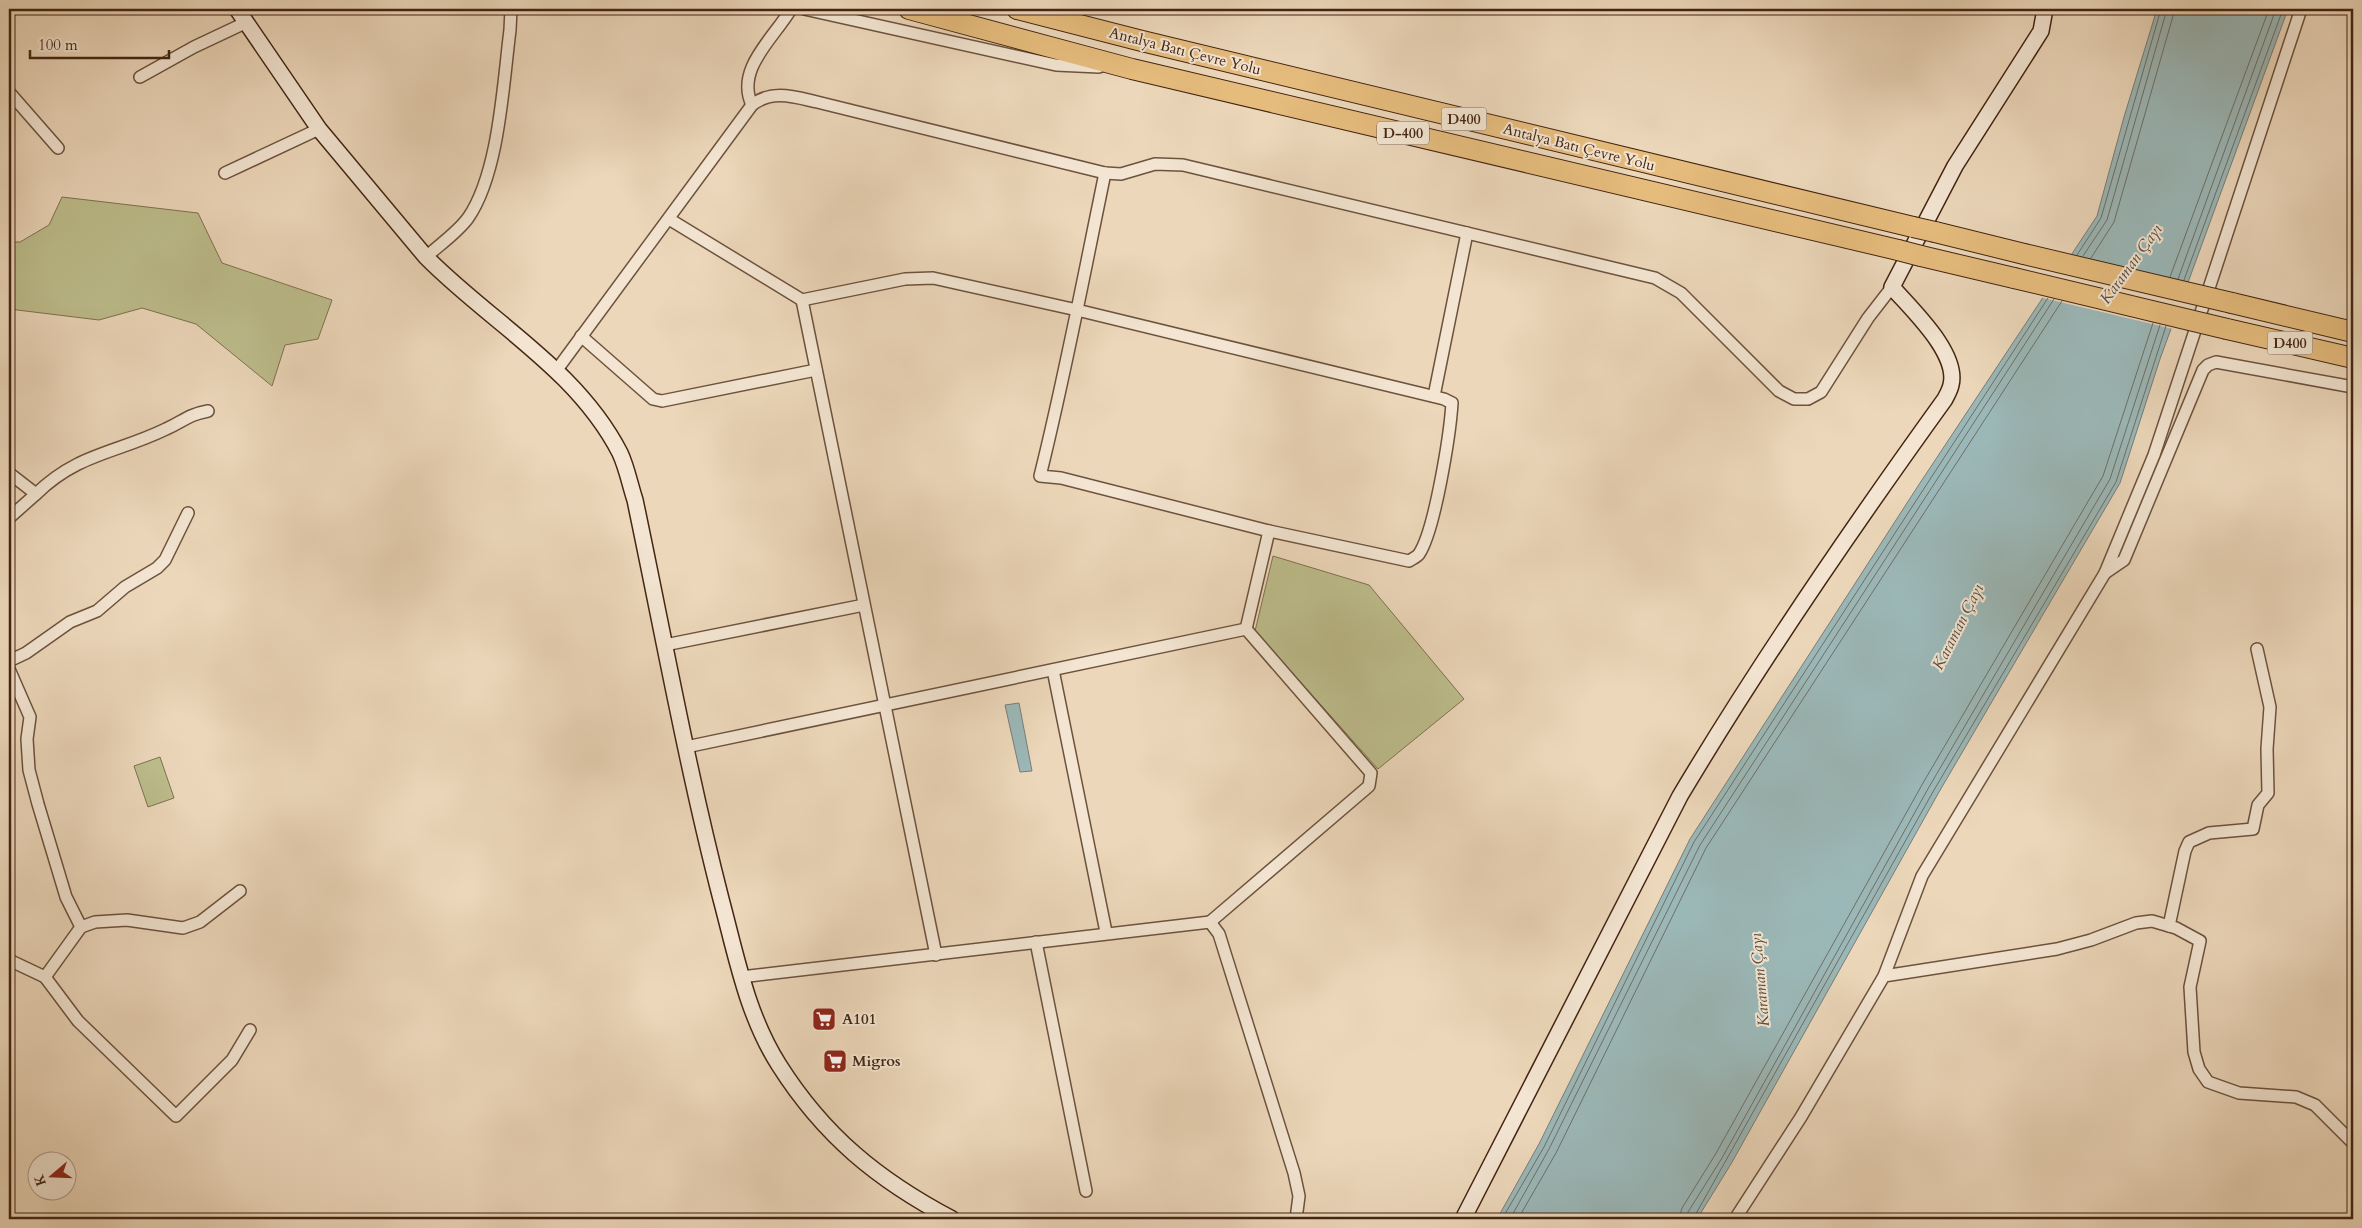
<svg xmlns="http://www.w3.org/2000/svg" width="2362" height="1228" viewBox="0 0 2362 1228" font-family="Cardo,serif">
	<style>
		.green { fill: #bdbd8c; stroke: #807150 }
		.water { fill: #9bb8b8; stroke: #787d76 }
		.pier { fill: #ecd7ba }
		.lines { fill: none; stroke-linecap: round; stroke-linejoin: round }
		.shore { stroke: #6f6e66; stroke-width: 1 }
		.street-casing { stroke: #6d523d; stroke-width: 14 }
		.secondary-casing { stroke: #432513; stroke-width: 18 }
		.highway-casing { stroke: #432513; stroke-width: 22 }
		.street { stroke: #f3e5d2; stroke-width: 11 }
		.secondary { stroke: #f3e5d2; stroke-width: 15 }
		.highway { stroke: #e6bc7d; stroke-width: 20 }
		.highway-bridge-casing { stroke: #432513; stroke-width: 22; stroke-linecap: butt }
		.highway-bridge { stroke: #e6bc7d; stroke-width: 20 }
		.labels { text-anchor: middle; dominant-baseline: central; stroke-width: 4; stroke-linejoin: round; paint-order: stroke }
		.shield { fill: #f3e5d2; stroke: #785f4c; stroke-width: 1 }
		.shield-label { font-size: 14px; font-weight: bold; fill: #432513 }
		.street-label { font-size: 15px; fill: #432513; stroke: #f3e5d2 }
		.poi-label { font-size: 15px; font-weight: bold; fill: #432513; stroke: #f3e5d2; text-anchor: start }
		.water-label { font-size: 16px; font-style: italic; fill: #594a3c; stroke: #f3e5d2 }
	</style>
	<rect width="100%" height="100%" fill="#ecd7ba"/>
	<filter id="stains"><feTurbulence type="fractalNoise" baseFrequency=".004" numOctaves="4"/><feColorMatrix values="0 0 0 0 .2 0 0 0 0 .09 0 0 0 0 .02 0 0 0 .5 -.17"/></filter>
	<radialGradient id="worn" r=".72"><stop offset=".6" stop-color="#630" stop-opacity="0"/><stop offset="1" stop-color="#630" stop-opacity=".3"/></radialGradient>
	<g class="green">
		<path d="M62,197L198,213L222,263L332,300L318,339L285,345L272,386L196,324L142,308L99,320L9,309V242H20L49,225Z"/>
		<path d="M1273,556L1369,585L1464,699L1378,769L1255,631Z"/>
		<path d="M160,757L174,798L148,807L134,766Z"/>
	</g>
	<g class="water">
		<path d="M2157,9H2288L2160,359L2120,483L1939,792L1731,1164L1697,1219H1497L1539,1144L1690,839L1918,486L2097,216L2124,117Z"/>
		<path d="M1019,703L1032,771L1020,772L1005,705Z"/>
	</g>
	<path class="pier" d="M2068,254L2190,284L2173,329L2039,297Z"/>
	<g class="lines">
		<g class="shore">
			<path d="M2077,255L2101,218L2161,9"/>
			<path d="M2083,256L2107,220L2167,9"/>
			<path d="M2091,258L2114,222L2175,9"/>
			<path d="M2170,277L2269,9"/>
			<path d="M2178,279L2276,9"/>
			<path d="M2184,280L2283,9"/>
			<path d="M1502,1219L1544,1147L1694,842L2048,298"/>
			<path d="M1510,1219L1549,1149L1700,845L2054,299"/>
			<path d="M1518,1219L1556,1153L1706,848L2062,301"/>
			<path d="M1679,1219L1682,1208L1715,1155L1923,783L2103,476L2153,323"/>
			<path d="M1687,1219L1688,1212L1722,1158L1929,787L2110,479L2160,325"/>
			<path d="M1693,1219L1934,790L2116,482L2166,326"/>
		</g>
		<g class="street-casing">
			<g id="street">
				<path d="M804,9L1056,65L1099,67"/>
				<path d="M140,77L194,47L247,22"/>
				<path d="M9,92L58,148"/>
				<path d="M752,105C735,69 774,38 791,9"/>
				<path d="M225,173L319,129"/>
				<path d="M669,219L802,300L905,279L933,278L1077,310L1444,399L1452,403C1450,434 1435,530 1419,554C1417,557 1412,559 1409,561L1269,531L1061,478L1040,476C1065,376 1084,274 1105,173"/>
				<path d="M426,257C439,245 457,233 468,218C499,173 503,85 510,30L511,9"/>
				<path d="M802,300L936,955"/>
				<path d="M581,336L653,399L662,401L816,370"/>
				<path d="M556,371L752,105C772,89 795,97 817,102L1105,173L1121,174L1155,164L1183,165L1655,278L1681,293L1779,391L1794,399H1808L1821,392L1868,318L1892,287"/>
				<path d="M1434,396L1467,233"/>
				<path d="M9,473L36,494C78,453 117,453 166,429C184,421 187,415 208,411"/>
				<path d="M9,518L36,494"/>
				<path d="M2105,573L2124,560L2203,370L2208,365L2216,362L2353,387"/>
				<path d="M665,645L864,605"/>
				<path d="M9,661L26,653L70,622L97,611L125,587L157,568L165,560L188,513"/>
				<path d="M9,669L30,717L27,739L29,770L38,804L66,897L81,927L45,977L9,960"/>
				<path d="M1053,670L1106,932"/>
				<path d="M686,747L1246,629L1269,531"/>
				<path d="M1210,922L1369,786L1371,773L1246,629"/>
				<path d="M2169,926L2185,851L2189,842L2209,833L2253,829L2258,805L2268,793L2267,749L2270,707L2257,649"/>
				<path d="M81,927L95,922L127,920L183,928L200,922L240,891"/>
				<path d="M1036,942L1086,1191"/>
				<path d="M1884,976L1922,876L2105,573L2154,455L2301,9"/>
				<path d="M45,977L78,1021L176,1116L232,1060L250,1030"/>
				<path d="M741,977L1210,922L1219,934L1294,1173L1299,1196L1296,1219"/>
				<path d="M1735,1219L1801,1117L1884,976L2057,949L2091,940L2136,923L2152,921L2176,928L2200,941L2190,987L2194,1052L2199,1069L2208,1082L2239,1093L2296,1097L2315,1105L2353,1143"/>
			</g>
		</g>
		<g class="secondary-casing">
			<g id="secondary">
				<path d="M237,9L319,129L426,257C490,322 577,369 620,453C627,468 630,485 635,500C663,633 687,767 721,899C736,955 747,1015 779,1065C824,1136 878,1180 952,1219"/>
				<path d="M1463,1219L1680,796C1761,660 1852,528 1945,399C1947,395 1950,390 1951,385C1959,353 1911,309 1892,287L1955,166L2041,31L2045,9"/>
			</g>
		</g>
		<g class="highway-casing">
			<g id="highway">
				<path d="M909,9L1132,69L1898,250"/>
				<path d="M1017,9L1142,41L1913,227"/>
				<path d="M1935,232L2024,254"/>
				<path d="M1921,256L2014,278"/>
				<path d="M2232,303L2353,332"/>
				<path d="M2227,329L2353,358"/>
			</g>
		</g>
		<use href="#street" class="street"/>
		<use href="#secondary" class="secondary"/>
		<use href="#highway" class="highway"/>
		<g class="highway-bridge-casing">
			<g id="highway-bridge">
				<path d="M1913,227L1935,232"/>
				<path d="M1898,250L1921,256"/>
				<path d="M2024,254L2232,303"/>
				<path d="M2014,278L2227,329"/>
			</g>
		</g>
		<use href="#highway-bridge" class="highway-bridge"/>
	</g>
	<defs>
		<g id="supermarket-square" transform="scale(1.25)"><rect x="-9" y="-9" width="18" height="18" rx="4" fill="#8f2418" stroke="#f3e5d2"/><path d="M-6-5.5h2.5l.6 2H6L4.5 2H-2.5L-4.4-4H-6ZM-1.5 3.2a1.3 1.3 0 1 0 .1 0ZM3 3.2a1.3 1.3 0 1 0 .1 0Z" fill="#fff"/></g>
	</defs>
	<g fill-rule="evenodd">
		<use href="#supermarket-square" x="824" y="1019"/>
		<use href="#supermarket-square" x="835" y="1061"/>
	</g>
	<g class="labels">
		<g class="shield">
			<rect x="1441.5" y="107.5" width="45" height="23" rx="4"/>
			<rect x="1377" y="121.5" width="52" height="23" rx="4"/>
			<rect x="2267.5" y="331.5" width="45" height="23" rx="4"/>
		</g>
		<g class="shield-label">
			<text x="1464" y="119">D400</text>
			<text x="1403" y="133">D-400</text>
			<text x="2290" y="343">D400</text>
		</g>
		<g class="street-label">
			<text transform="translate(1185 51) rotate(14)">Antalya Batı Çevre Yolu</text>
			<text transform="translate(1579 147) rotate(14)">Antalya Batı Çevre Yolu</text>
		</g>
		<g class="poi-label">
			<text x="842" y="1019">A101</text>
			<text x="852" y="1061">Migros</text>
		</g>
		<g class="water-label">
			<text transform="translate(2131 264) rotate(-54)">Karaman Çayı</text>
			<text transform="translate(1958 627) rotate(-63)">Karaman Çayı</text>
			<text transform="translate(1760 980) rotate(-95)">Karaman Çayı</text>
		</g>
	</g>
	<rect width="2362" height="1228" fill="none" stroke="#ecd7ba" stroke-width="30"/>
	<rect x="10" y="10" width="2342" height="1208" fill="none" stroke="#432513" stroke-width="2.5"/>
	<rect x="15" y="15" width="2332" height="1198" fill="none" stroke="#432513"/>
	<g transform="translate(52 1176) rotate(251)"><circle r="24" fill="#f3e5d2" stroke="#ad9886"/>
	<path d="M0-4L9 19L0 12L-9 19Z" fill="#8f2418"/>
	<text y="-8" font-size="14" font-weight="bold" text-anchor="middle" fill="#432513">K</text>
	</g>
	<path d="M30 50v8h139v-8" fill="none" stroke="#432513" stroke-width="2.5"/>
	<text x="38" y="50" font-size="15" fill="#432513" stroke="#f3e5d2" stroke-width="4" paint-order="stroke">100 m</text>
	<rect width="100%" height="100%" filter="url(#stains)"/>
	<rect width="100%" height="100%" fill="url(#worn)"/>
</svg>
